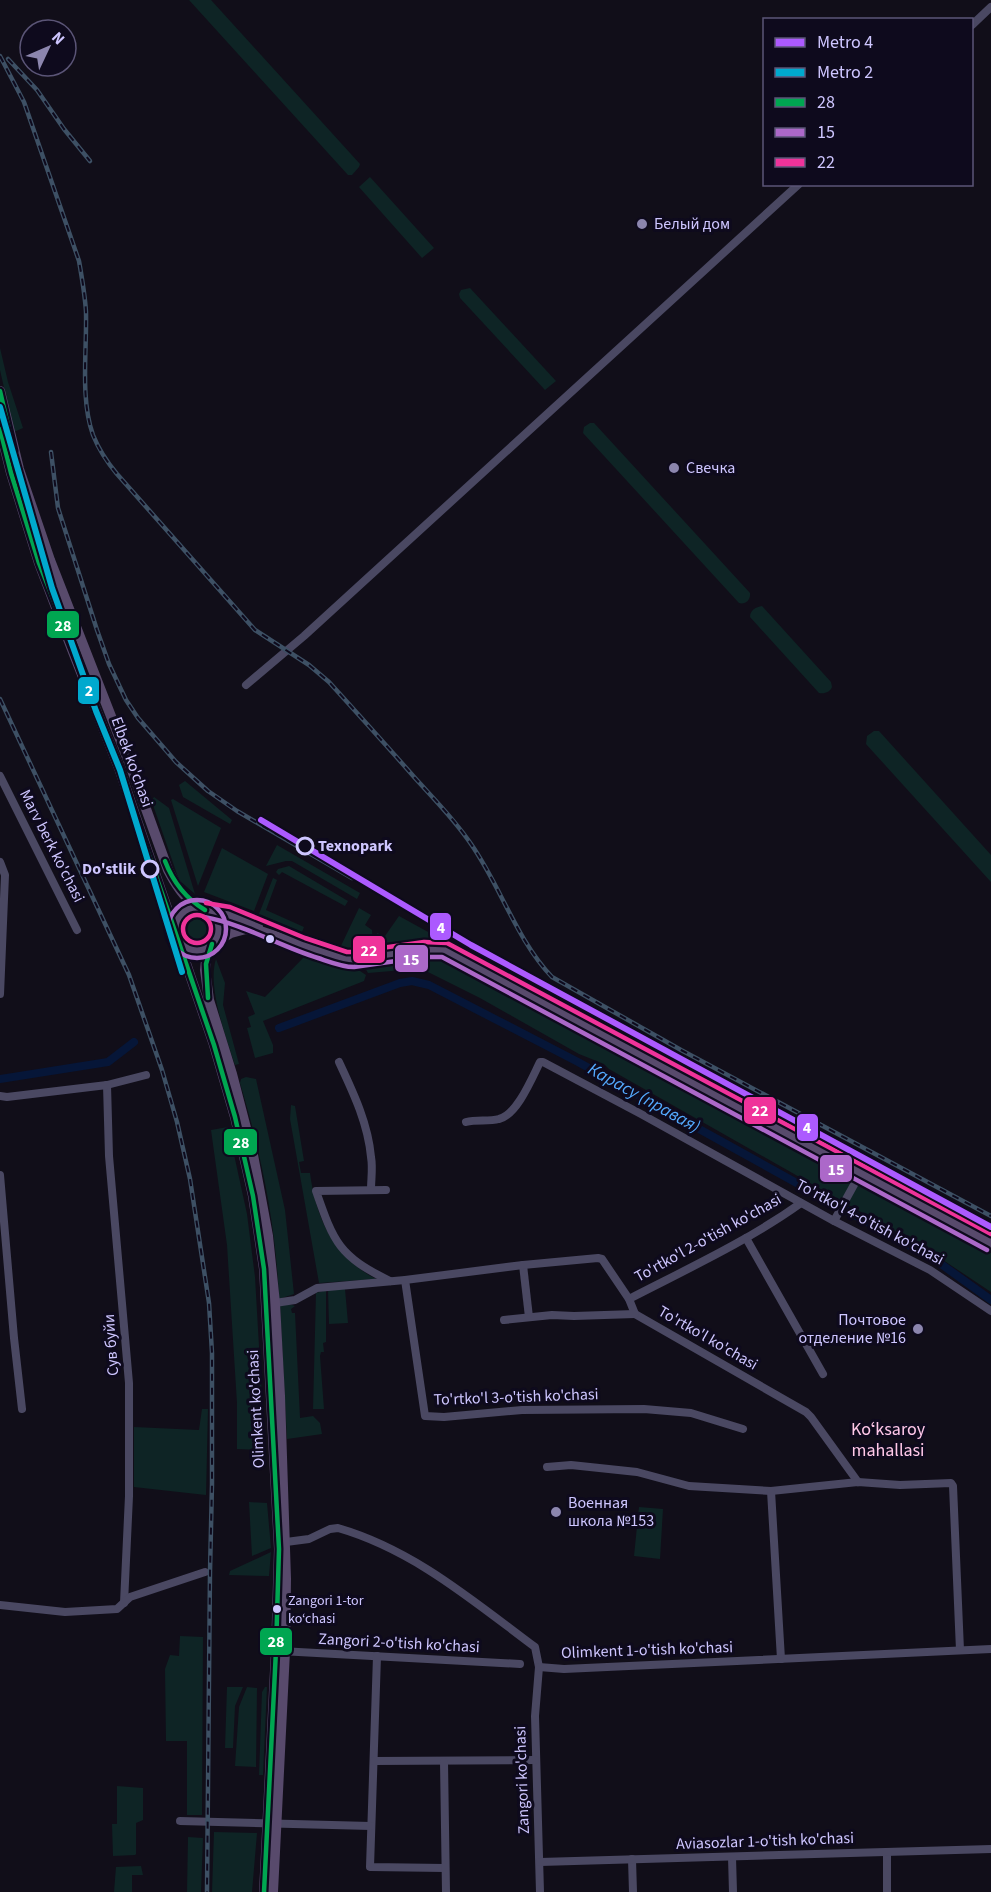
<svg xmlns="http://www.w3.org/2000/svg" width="991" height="1892" viewBox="0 0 991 1892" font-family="'Source Sans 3',sans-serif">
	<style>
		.green { fill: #0e2425 }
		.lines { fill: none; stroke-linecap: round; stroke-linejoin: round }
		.canal { stroke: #061638; stroke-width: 8 }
		.minor { stroke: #4a4862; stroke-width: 8 }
		.major { stroke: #584a6c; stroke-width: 10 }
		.rail-casing { stroke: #3d5064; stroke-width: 4.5 }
		.rail { stroke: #0e0a1d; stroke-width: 2; stroke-dasharray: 7; stroke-linecap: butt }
		.bus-1-casing { stroke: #0e0a1d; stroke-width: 9 }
		.bus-2-casing { stroke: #0e0a1d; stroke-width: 9 }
		.bus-3-casing { stroke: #0e0a1d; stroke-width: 9 }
		.bus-1 { stroke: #00a651; stroke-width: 4.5 }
		.bus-2 { stroke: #ac68c9; stroke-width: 4.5 }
		.bus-3 { stroke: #ef339a; stroke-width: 4.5 }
		.metro-1-casing { stroke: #0e0a1d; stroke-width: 10 }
		.metro-2-casing { stroke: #0e0a1d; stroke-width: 10 }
		.metro-1 { stroke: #ac5aff; stroke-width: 6 }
		.metro-2 { stroke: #00a9ce; stroke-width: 6 }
		.poi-dot { fill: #8c86ae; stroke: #0e0a1d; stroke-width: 2 }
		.stop-dot { fill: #0e0a1d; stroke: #cec6ff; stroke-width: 3 }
		.bus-dot { fill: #cec6ff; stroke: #0e0a1d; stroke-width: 2 }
		.labels { text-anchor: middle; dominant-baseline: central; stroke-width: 6; stroke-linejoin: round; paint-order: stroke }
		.bus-label { font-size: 14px; fill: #cec6ff; stroke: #0e0a1d; text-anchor: start }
		.poi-label { font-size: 16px; fill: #cec6ff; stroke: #0e0a1d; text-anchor: start }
		.street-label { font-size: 16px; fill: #cec6ff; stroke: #0e0a1d }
		.stop-label { font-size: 16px; font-weight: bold; fill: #cec6ff; stroke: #0e0a1d; text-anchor: start }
		.water-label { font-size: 18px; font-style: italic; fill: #54aaff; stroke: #0e0a1d }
		.neighbourhood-label { font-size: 18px; fill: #ffc8e9; stroke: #0e0a1d }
		.line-badge { stroke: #0e0a1d; stroke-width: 2 }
		.badge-label { font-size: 16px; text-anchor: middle; font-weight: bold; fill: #fff }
	</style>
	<rect width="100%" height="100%" fill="#110e19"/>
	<g class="green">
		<path d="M189,0H211L360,164L359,167L352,175H348Z"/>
		<path d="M370,177L434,248L422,258L359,187Z"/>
		<path d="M470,288L556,381L545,390L460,298L459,294L461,290Z"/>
		<path d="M0,348L8,382L23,428L14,432L0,370Z"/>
		<path d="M590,423H594L750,593C751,600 745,605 739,603L583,433L584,427Z"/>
		<path d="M762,606L831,682L832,687C830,692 825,694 819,693L750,617C750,610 756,607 762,606Z"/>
		<path d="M874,731H879L991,855V882L866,744L867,736Z"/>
		<path d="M185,781L232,820L230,824L183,797L179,785Z"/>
		<path d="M154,797L169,808L195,894L179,880L153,805L152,800Z"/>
		<path d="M173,799L221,828L198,886L171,800Z"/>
		<path d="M277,845L360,893L357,899L292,861H286L266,866Z"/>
		<path d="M222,848L268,874L254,911L204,892Z"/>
		<path d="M289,866L348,901L345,906L282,872L279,875L276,872L278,869Z"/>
		<path d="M273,878L277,880L266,910L304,927L302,932L259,914Z"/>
		<path d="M359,908L371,915L365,925L372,930L373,948L348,951L339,950Z"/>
		<path d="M399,916L450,944L426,941L378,947L377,933L385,936Z"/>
		<circle cx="198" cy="930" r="12"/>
		<path d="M305,956L357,969L366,975L364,981L263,1021L273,1045V1053L255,1058L247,1028L251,1027L248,1017L255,1014L246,991L265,997Z"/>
		<path d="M418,958H432L446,960L644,1068L991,1253V1292L928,1250L609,1069L604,1064L579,1054L480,998L420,968H407L392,971L368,973L364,966Z"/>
		<path d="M216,959L225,983L223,1005L239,1064L235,1065C226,1037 207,987 216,959Z"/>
		<path d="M246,1077L256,1079L285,1210L294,1294L279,1299C276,1225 261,1153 240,1083L241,1079Z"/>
		<path d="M291,1105L295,1106L304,1161L299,1162L301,1173H310C316,1219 334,1257 376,1279L319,1283L290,1119Z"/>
		<path d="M228,1127L247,1214L255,1277L265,1450L237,1449V1403L227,1245L211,1130Z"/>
		<path d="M345,1289L348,1323L329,1324L328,1290Z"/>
		<path d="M326,1290V1342L323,1343L324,1352H321L320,1356L324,1409H313L316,1293Z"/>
		<path d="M280,1305H292L295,1306L291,1309L292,1313H295L300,1418L313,1416L320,1423L322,1434L287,1439Z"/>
		<path d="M202,1409H208L206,1495L134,1487V1427L199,1430Z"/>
		<path d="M249,1502L267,1503L271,1548L252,1556Z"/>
		<path d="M639,1507L663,1509L660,1559L634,1556Z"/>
		<path d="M271,1552L269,1576L229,1575L230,1571Z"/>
		<path d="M180,1636L203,1637L202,1815H187V1741H166L165,1669L170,1655L179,1656Z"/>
		<path d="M227,1687H243L235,1706L233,1748H225Z"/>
		<path d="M247,1687L257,1688L256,1767L235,1766L239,1707Z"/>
		<path d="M265,1687H267L263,1775H259L262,1692Z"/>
		<path d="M117,1786L143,1788V1820L136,1823V1854L135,1855L113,1856L112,1824H117Z"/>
		<path d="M214,1832L257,1833L252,1892H212Z"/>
		<path d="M188,1837L203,1838L201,1892H187Z"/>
		<path d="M141,1866L143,1875H132V1892H114L116,1867Z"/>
	</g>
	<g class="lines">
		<g class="canal">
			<path d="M279,1028L400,983L412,981L429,985L578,1062L934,1259L991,1300"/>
			<path d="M0,1079L108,1062L134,1042"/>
		</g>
		<g class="minor">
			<path d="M972,25L991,7"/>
			<path d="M246,685L304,636L799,184"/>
			<path d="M0,776L77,930"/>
			<path d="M0,862L5,875L0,994"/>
			<path d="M339,1062C353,1092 368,1123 371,1157C373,1168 371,1179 371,1190"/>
			<path d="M107,1085L109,1156L129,1383V1496L124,1603"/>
			<path d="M0,1096L7,1097L107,1085L146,1075"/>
			<path d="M466,1122C477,1119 488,1122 499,1119C517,1115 532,1078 540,1062H543L641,1114L834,1221L930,1270L991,1311"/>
			<path d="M0,1175L14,1338L22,1409"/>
			<path d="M386,1190L316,1191C334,1243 339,1256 390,1281"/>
			<path d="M834,1221L861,1172"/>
			<path d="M746,1238L823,1374"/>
			<path d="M523,1265L529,1317"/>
			<path d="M405,1280L425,1416L444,1417L522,1410L644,1409L691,1413L743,1429"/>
			<path d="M629,1299C687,1269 748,1241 801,1203"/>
			<path d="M275,1303L295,1300L317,1288L405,1280L523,1265L598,1258L602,1259L629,1299L635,1314L806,1412L811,1417L858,1482"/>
			<path d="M504,1320L552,1315L574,1316L635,1314"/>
			<path d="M547,1467L571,1465L637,1472L689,1486L771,1491L858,1482L900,1485L951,1483L953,1486L960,1650"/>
			<path d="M771,1491L781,1659"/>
			<path d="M286,1542L309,1539L330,1529L338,1528C414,1550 473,1601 535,1647L539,1667L535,1716L540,1892"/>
			<path d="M0,1605L65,1612L117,1609L130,1597L205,1572"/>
			<path d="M280,1651L520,1664"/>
			<path d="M377,1656L370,1867L445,1868"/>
			<path d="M539,1667L564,1669L991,1649"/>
			<path d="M374,1761L535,1760"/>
			<path d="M444,1762L446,1892"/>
			<path d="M180,1821L371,1826"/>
			<path d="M887,1852V1892"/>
			<path d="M732,1857L733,1892"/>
			<path d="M632,1859L633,1892"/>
			<path d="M540,1862L991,1849"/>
		</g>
		<g class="major">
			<path d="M0,391L19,469L50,560L132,770L168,870C184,901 194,909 228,914"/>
			<path d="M0,429L11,473L39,563L73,652L119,768L214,1045L235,1117L253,1196L264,1269L279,1549L276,1650L264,1892"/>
			<circle cx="197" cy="929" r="21"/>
			<path d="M222,911L258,926"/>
			<path d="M273,1892L285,1651L286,1579L280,1396L275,1303L268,1236L253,1155L232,1074L209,1000L205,970L206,960L212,944L231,933L246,929L257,930L345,959L353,960L424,949L444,950C626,1049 809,1144 991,1243"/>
		</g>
		<g class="rail-casing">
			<g id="rail">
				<path d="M0,56L24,102L79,261C82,278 85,295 86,312C87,350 80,399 93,435C99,450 107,462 117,474L255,630L309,665L329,682C358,714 387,746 415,778C434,799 455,820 471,844C501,887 516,939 552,977L681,1050L991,1216"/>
				<path d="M8,59L37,90L64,129L90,161"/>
				<path d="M51,452L58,508L97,630L109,664L126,700L138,718L176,762L208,791L237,811L352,878"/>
				<path d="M0,699L129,975L162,1070L177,1122L190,1179L209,1303L212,1353V1484L210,1572L207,1892"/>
			</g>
		</g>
		<use href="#rail" class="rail"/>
		<g class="bus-1-casing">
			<g id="bus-1">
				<path d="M0,391L14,451"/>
				<path d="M0,429L11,473L39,563L119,768L214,1045L235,1117L253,1196L264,1269L279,1549L276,1650L264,1892"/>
				<path d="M165,861C173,882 185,898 205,910"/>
				<path d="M208,998L206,964L212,944"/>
			</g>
		</g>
		<g class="bus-2-casing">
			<g id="bus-2">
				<circle cx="197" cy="929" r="29"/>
				<path d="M204,917C244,924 279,946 318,958C330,962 342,967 354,967L424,957H442L987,1250"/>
			</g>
		</g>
		<g class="bus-3-casing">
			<g id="bus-3">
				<path d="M206,903L230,907L305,938L347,952H353L424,942L447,943L991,1234"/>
				<circle cx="197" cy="929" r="14"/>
			</g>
		</g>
		<use href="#bus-1" class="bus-1"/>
		<use href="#bus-2" class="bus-2"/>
		<use href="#bus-3" class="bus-3"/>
		<g class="metro-1-casing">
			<path id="metro-1" d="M261,820L471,945L991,1227"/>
		</g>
		<g class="metro-2-casing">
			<path id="metro-2" d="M0,407L52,588L96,711L120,770L182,972"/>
		</g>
		<use href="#metro-1" class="metro-1"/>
		<use href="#metro-2" class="metro-2"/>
	</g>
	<g class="poi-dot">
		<circle cx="642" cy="224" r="6"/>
		<circle cx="674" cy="468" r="6"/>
		<circle cx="918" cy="1329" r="6"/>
		<circle cx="556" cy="1512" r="6"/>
	</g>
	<g class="stop-dot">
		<circle cx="305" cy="846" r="8"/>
		<circle cx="150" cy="869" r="8"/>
	</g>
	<g class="bus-dot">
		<circle cx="270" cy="939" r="5"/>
		<circle cx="277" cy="1609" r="5"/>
	</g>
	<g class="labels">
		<g class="bus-label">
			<text x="288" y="1601">Zangori 1-tor<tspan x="288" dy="18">ko‘chasi</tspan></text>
		</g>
		<g class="poi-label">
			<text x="654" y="224">Белый дом</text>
			<text x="686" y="468">Свечка</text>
			<text x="906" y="1320" text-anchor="end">Почтовое<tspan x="906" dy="18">отделение №16</tspan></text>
			<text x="568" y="1503">Военная<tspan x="568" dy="18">школа №153</tspan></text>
		</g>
		<g class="street-label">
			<text transform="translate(132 762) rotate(70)">Elbek ko'chasi</text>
			<text transform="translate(52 846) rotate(63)">Marv berk ko'chasi</text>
			<text transform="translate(870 1222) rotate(28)">To'rtko'l 4-o'tish ko'chasi</text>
			<text transform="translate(708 1238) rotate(-29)">To'rtko'l 2-o'tish ko'chasi</text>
			<text transform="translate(708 1338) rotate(30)">To'rtko'l ko'chasi</text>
			<text transform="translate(111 1345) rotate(-94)">Сув буйи</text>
			<text transform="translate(516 1397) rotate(-2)">To'rtko'l 3-o'tish ko'chasi</text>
			<text transform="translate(256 1409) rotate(-93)">Olimkent ko'chasi</text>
			<text transform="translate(399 1643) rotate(3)">Zangori 2-o'tish ko'chasi</text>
			<text transform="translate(647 1650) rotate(-2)">Olimkent 1-o'tish ko'chasi</text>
			<text transform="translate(522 1780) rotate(-92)">Zangori ko'chasi</text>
			<text transform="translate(765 1841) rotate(-2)">Aviasozlar 1-o'tish ko'chasi</text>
		</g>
		<g class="stop-label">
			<text x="318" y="846">Texnopark</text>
			<text x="136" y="869" text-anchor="end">Do'stlik</text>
		</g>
		<g class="water-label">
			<text transform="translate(644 1098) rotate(29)">Карасу (правая)</text>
		</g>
		<g class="neighbourhood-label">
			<text x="888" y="1429">Koʻksaroy<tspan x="888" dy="21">mahallasi</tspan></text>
		</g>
	</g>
	<g class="line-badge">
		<rect x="46" y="610" width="34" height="29" rx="6" fill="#00a651"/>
		<rect x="77" y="676" width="23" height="29" rx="6" fill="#00a9ce"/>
		<rect x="429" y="912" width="23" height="29" rx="6" fill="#ac5aff"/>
		<rect x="352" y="935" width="34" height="29" rx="6" fill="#ef339a"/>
		<rect x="394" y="944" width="35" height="29" rx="6" fill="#ac68c9"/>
		<rect x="743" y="1096" width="34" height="29" rx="6" fill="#ef339a"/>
		<rect x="796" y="1113" width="23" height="29" rx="6" fill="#ac5aff"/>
		<rect x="223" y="1128" width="35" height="28" rx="6" fill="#00a651"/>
		<rect x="819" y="1154" width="34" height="29" rx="6" fill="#ac68c9"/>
		<rect x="259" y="1627" width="34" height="29" rx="6" fill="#00a651"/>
	</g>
	<g class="badge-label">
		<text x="63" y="631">28</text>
		<text x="89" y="696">2</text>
		<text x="441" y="933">4</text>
		<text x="369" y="956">22</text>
		<text x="411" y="965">15</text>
		<text x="760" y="1116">22</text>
		<text x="807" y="1133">4</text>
		<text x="241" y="1148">28</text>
		<text x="836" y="1175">15</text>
		<text x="276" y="1647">28</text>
	</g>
	<rect x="763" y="18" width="210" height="168" fill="#0e0a1d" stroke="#5b5577" stroke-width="1.5"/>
	<rect x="775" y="38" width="30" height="9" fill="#ac5aff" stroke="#5b5577" stroke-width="1.5"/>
	<text x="817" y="48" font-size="18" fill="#cec6ff">Metro 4</text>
	<rect x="775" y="68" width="30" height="9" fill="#00a9ce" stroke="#5b5577" stroke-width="1.5"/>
	<text x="817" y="78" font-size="18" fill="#cec6ff">Metro 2</text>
	<rect x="775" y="98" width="30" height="9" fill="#00a651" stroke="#5b5577" stroke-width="1.5"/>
	<text x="817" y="108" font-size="18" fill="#cec6ff">28</text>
	<rect x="775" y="128" width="30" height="9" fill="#ac68c9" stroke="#5b5577" stroke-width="1.5"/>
	<text x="817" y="138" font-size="18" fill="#cec6ff">15</text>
	<rect x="775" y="158" width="30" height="9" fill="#ef339a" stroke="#5b5577" stroke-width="1.5"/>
	<text x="817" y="168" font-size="18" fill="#cec6ff">22</text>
	<g transform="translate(48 48) rotate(46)"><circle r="28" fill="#0e0a1d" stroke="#5b5577" stroke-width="1.5"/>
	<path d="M0-4.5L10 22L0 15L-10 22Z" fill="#8c86ae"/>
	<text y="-9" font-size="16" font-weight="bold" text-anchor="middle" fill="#cec6ff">N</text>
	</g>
</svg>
